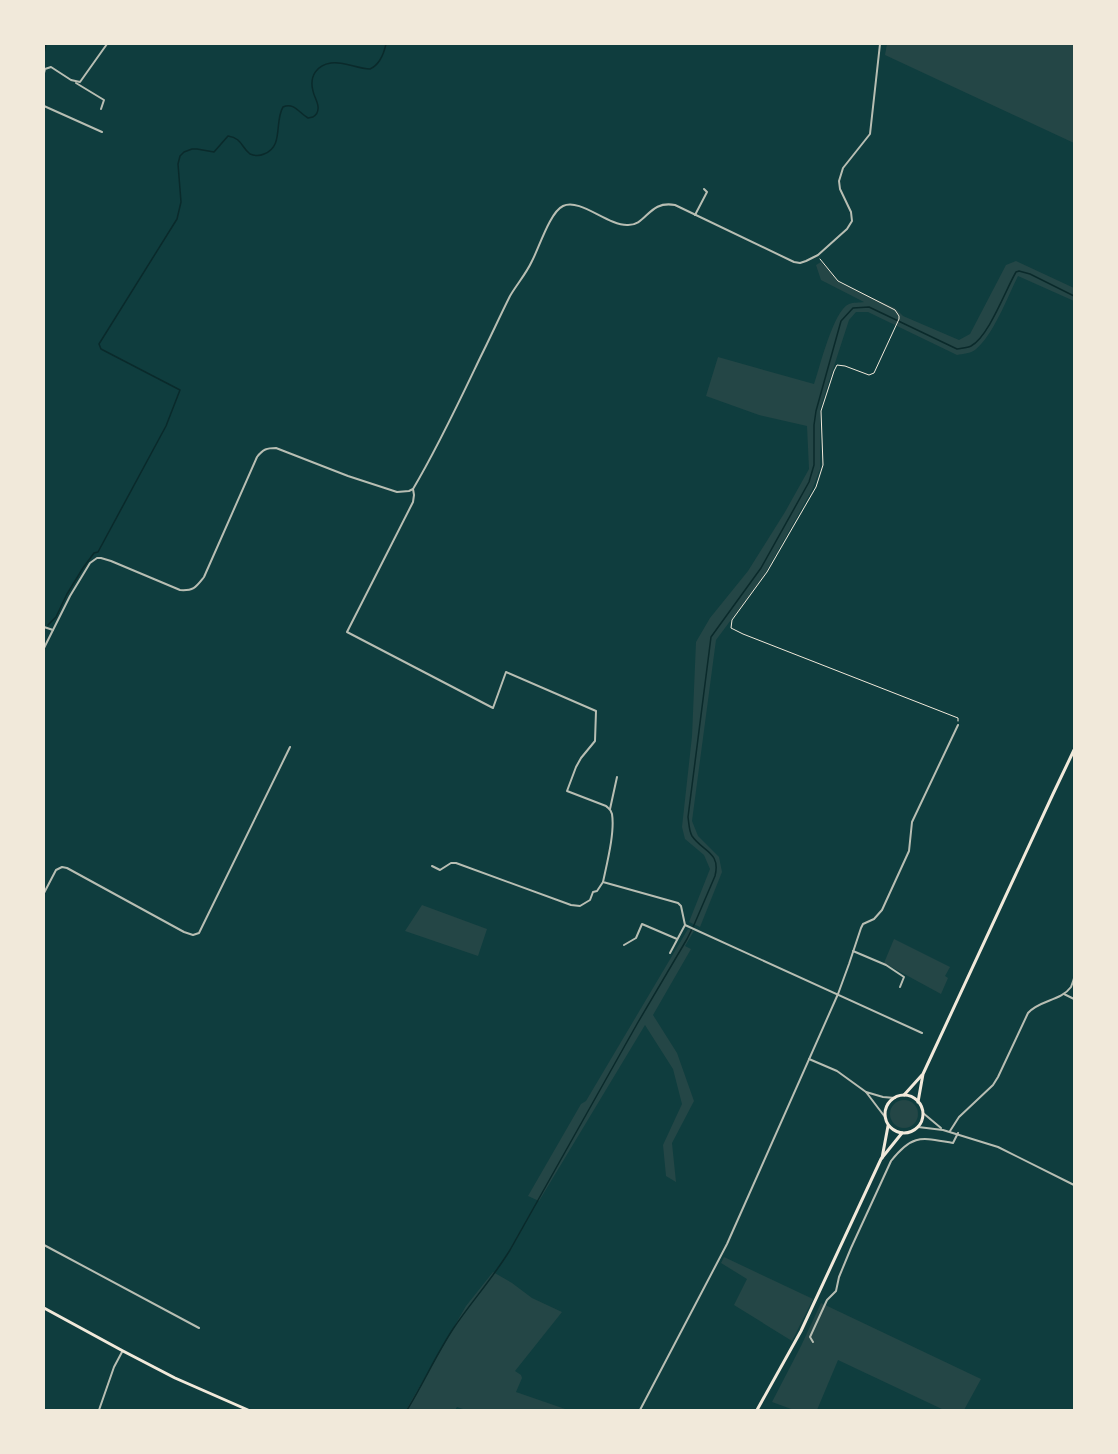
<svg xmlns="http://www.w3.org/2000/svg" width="1118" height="1454" viewBox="0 0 1118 1454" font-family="Commissioner,sans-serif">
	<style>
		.green { fill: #244646 }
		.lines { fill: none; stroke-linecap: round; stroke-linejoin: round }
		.stream { stroke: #0a2a2b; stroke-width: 1.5 }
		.path { stroke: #f1e9da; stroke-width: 1 }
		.minor { stroke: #b8beb3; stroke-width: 2 }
		.secondary { stroke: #f1e9da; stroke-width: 3 }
		.primary { stroke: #f1e9da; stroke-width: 3 }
	</style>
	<rect width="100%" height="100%" fill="#0f3d3e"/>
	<g class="green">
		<path d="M887,44H1074V143L885,55Z"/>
		<path d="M1016,261L1074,288V301L1018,276C1008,296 993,336 975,350C971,353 963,354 957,355L868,312H856L849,320L820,409V469L812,490L763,577L716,640L692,821L698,836L719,857L722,872L700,927L689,922L710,869L704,855L685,839L682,827L692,736L696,642L710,618L748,571L785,512L809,469L807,426L759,415L706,396L718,357L814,384C820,367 833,311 849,304C853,302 860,303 864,302L821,280L816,265L821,262L840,283L895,308L903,316L959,340L970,334L1006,265Z"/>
		<path d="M422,905L487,929L478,956L405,931Z"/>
		<path d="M688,929L694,931L685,946L691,949L653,1015L677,1053L694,1101L672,1143L676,1182L666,1176L663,1145L682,1104L673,1069L645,1025L539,1201L528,1196L581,1104L586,1101Z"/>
		<path d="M894,939L950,967L945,976L948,978L941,994L884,963Z"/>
		<circle cx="904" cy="1114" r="14"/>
		<path d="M724,1257L813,1299L792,1341L734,1305L747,1279L721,1263Z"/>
		<path d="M493,1272L512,1283L532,1298L562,1312L515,1371L521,1375L522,1378L516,1392L568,1410H466L457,1407L455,1410H406L466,1306Z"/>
		<path d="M821,1303L981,1379L964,1410H944L838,1360L817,1410H794L772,1402L801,1346Z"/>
	</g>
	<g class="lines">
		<g class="stream">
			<path d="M44,53L46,44"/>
			<path d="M48,625L56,617L67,594L83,568L94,553L98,552L166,426L180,390L101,349L99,344L177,219L181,202L178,164L180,156L184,152L192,149H197L214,152L228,136C242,138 241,147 250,154C255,156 260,156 264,154C284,147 274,122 283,107C294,102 299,113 308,118L313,117C316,115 318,113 318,109C319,103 314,97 313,91C309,76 317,65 331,63C344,61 357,69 370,69C379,65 384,53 386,44"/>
			<path d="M407,1410C423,1384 436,1355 453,1329C471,1302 493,1278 510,1250L637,1024L687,939L694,925L715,876C721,852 703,852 692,836C689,831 689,824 688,817L711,637L761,568L809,482L814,465V425L816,411L841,321L853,308L869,307L957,349C962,348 967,348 971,346C989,336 1005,291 1016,272L1019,271L1030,274L1074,296"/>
		</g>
		<path class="path" d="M820,259L838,281L895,310L899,316V319L874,373L869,375L845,366L837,365L834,371L821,411L823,465L816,487L767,572L732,620L731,628L743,634L958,718V721"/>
		<g class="minor">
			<path d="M44,73L45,69L51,67L71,80L80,82L107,44"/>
			<path d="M76,83L104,100L101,109"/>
			<path d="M44,106L102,132"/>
			<path d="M695,215L707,192L704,189"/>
			<path d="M413,489L414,495L413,502L347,632L493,708L506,672L596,711L595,741L581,758L576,767L567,791L606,806C609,809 611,809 612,814C615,832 607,863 603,882L678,903L681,906L685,925L922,1033"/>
			<path d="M44,627L53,630"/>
			<path d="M44,648L70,596L90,563L97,558H101L111,561L180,590C194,591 196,587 204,577L257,457C263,449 267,448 276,448L348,476L397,492L409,491L413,489C438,447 459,402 480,358C490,338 500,316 510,296C517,284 526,274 532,261C539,248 550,212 563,206C580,198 607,225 627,225C647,226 648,200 675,205L794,262L800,263L806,261L818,255L847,229L852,221L851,212L840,189L839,181L843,168L870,134L880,44"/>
			<path d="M610,809L617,777"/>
			<path d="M432,866L440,870L451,863H456L571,905L580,906L590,900L593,892L597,891L603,882"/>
			<path d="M44,893L56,870L62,867L67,868L184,932L193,935L199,933L290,747"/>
			<path d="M624,945L636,938L642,924L677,939"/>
			<path d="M853,951L886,965L904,977L900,987"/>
			<path d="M670,953L685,925"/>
			<path d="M1064,994L1074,999"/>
			<path d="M809,1059L837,1071L866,1092"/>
			<path d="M923,1113L941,1128"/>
			<path d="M885,1117L866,1092L883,1097L895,1098"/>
			<path d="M918,1127L943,1130L998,1147L1074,1185"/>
			<path d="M950,1131L959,1117L993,1085L998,1077L1028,1013C1039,1000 1061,1001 1071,987C1071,987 1074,979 1074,978"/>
			<path d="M44,1245L199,1328"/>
			<path d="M813,1342L810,1337L827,1300L836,1291L839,1277L851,1248L891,1161C913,1133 922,1138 953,1143L958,1133"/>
			<path d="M99,1410L114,1367L122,1352"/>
			<path d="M640,1410L727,1244L838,994L849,964L861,928L863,924L874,919L882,910L909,851L912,822L958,725"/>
		</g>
		<g class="secondary">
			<path d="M904,1095L922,1075"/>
			<circle cx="904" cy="1114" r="19"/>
			<path d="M918,1102L923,1074L1053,794L1074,750"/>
			<path d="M882,1158L888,1126"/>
			<path d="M757,1410L801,1331L881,1159L902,1133"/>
		</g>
		<path class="primary" d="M44,1308L123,1351L175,1378L248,1410"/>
	</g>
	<rect width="1118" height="1454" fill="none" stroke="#f1e9da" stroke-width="90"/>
</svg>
